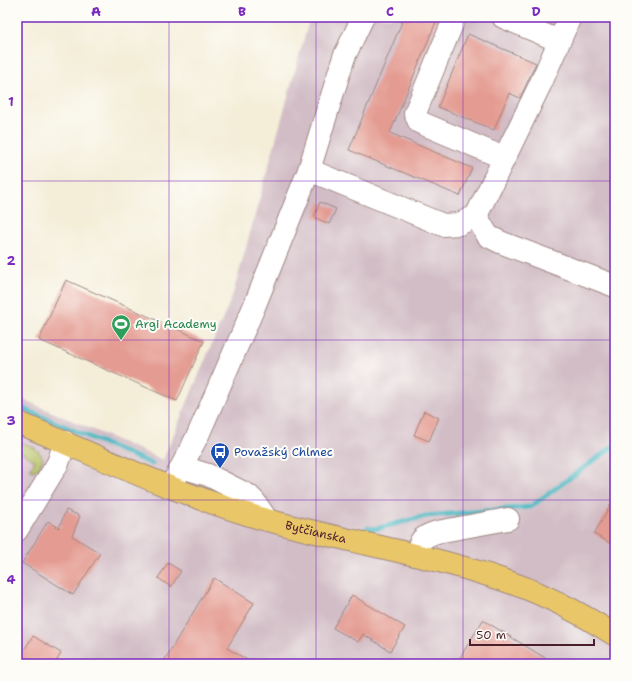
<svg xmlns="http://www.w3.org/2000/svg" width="632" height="681" viewBox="0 0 632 681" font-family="'Shantell Sans',sans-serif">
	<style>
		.industrial { fill: #d2bdc6 }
		.green { fill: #b2be60; stroke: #7e6e46 }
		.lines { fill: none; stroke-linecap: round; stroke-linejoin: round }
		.stream { stroke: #47b6c1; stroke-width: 5 }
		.building { fill: #e49b92 }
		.minor-casing { stroke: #9f8682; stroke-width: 24 }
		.major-casing { stroke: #9f8682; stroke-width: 24 }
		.minor { stroke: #fff; stroke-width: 22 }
		.major { stroke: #e9c769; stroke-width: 22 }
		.grid { fill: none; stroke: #7b2cbf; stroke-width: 1; stroke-opacity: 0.55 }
		.labels { text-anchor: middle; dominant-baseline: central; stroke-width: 4; stroke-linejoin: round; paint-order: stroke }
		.leisure-label { font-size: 12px; fill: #27864d; stroke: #fdfcf7; text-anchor: start }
		.transit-label { font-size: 12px; fill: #164399; stroke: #fdfcf7; text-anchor: start }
		.street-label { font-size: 12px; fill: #4a1f2b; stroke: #fdfcf7 }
		.neatline { fill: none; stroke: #7b2cbf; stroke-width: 1.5 }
		.grid-label { font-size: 13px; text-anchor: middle; font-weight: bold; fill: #7b2cbf }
	</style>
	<rect width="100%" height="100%" fill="#fdfcf7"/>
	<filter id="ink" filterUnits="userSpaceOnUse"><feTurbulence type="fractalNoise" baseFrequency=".025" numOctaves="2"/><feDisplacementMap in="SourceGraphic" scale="8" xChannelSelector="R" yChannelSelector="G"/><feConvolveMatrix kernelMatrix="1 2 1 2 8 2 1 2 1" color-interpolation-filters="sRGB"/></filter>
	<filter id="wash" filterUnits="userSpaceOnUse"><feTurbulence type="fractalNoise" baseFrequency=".012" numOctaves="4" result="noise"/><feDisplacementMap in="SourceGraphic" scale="16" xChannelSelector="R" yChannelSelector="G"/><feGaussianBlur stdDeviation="0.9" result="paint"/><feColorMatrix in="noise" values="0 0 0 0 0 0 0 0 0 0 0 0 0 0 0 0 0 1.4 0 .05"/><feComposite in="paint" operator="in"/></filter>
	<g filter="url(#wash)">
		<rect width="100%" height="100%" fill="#f4eed9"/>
		<path class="industrial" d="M310,17H615V664H17V397L163,460L233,294Z"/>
		<path class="green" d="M17,441C28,445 39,447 43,459L39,468L33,471L30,469L35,461L17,449Z"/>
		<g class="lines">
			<g class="stream">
				<path d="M17,406L152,464"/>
				<path d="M367,528L375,529L426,516L530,507L615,445"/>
			</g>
		</g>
		<g id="blocks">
			<g class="building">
				<path d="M404,17H438L390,133L472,168L460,196L349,150Z"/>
				<path d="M468,34L536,63L520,98L509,93L494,130L438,107Z"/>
				<path d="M320,202L336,209L329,224L314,217Z"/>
				<path d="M66,280L204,341L177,401L39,340Z"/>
				<path d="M424,411L439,418L429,441L414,435Z"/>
				<path d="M615,497V546L594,534Z"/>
				<path d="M66,510L80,516L72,536L100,553L73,595L22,563L48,521L59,528Z"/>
				<path d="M168,563L181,571L171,587L158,578Z"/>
				<path d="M214,578L254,603L227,648L254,664H162Z"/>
				<path d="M352,595L405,627L390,651L363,634L358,642L333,628Z"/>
				<path d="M483,620L555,664H456Z"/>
				<path d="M33,636L61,653L55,664H17V661Z"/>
			</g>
		</g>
	</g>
	<g filter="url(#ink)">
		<use href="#blocks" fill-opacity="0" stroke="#9f8682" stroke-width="1"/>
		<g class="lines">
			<g class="minor-casing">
				<g id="minor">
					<path d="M455,17L415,113L419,122L504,158"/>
					<path d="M503,17L559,41"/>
					<path d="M309,170L443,225L459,224L476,216L540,85L570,17"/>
					<path d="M476,216L488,236L500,242L615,286"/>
					<path d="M182,467L208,475L248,495L254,501L267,520"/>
					<path d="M171,487L198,435L254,307L309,170L344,57L363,17"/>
					<path d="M17,530L58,463L65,442"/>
					<path d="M416,555C420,540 421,537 437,532L508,519"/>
				</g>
			</g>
			<g class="major-casing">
				<g id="major">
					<path id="s1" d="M17,422C99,457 181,496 267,520C348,542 430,554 509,582C547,595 582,614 615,635"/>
				</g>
			</g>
			<use href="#minor" class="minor"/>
			<use href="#major" class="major"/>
		</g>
	</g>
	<path class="grid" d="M169,17V664M316,17V664M463,17V664M17,181H615M17,340H615M17,500H615"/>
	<defs>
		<g id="stadium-pin" transform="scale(1)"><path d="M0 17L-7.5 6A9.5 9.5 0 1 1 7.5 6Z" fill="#2e9e5b" stroke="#fdfcf7"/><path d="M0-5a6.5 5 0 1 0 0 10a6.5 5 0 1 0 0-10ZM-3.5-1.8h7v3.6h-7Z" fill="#fff"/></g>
		<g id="bus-pin" transform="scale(1)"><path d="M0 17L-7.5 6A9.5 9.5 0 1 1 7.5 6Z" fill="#1a4fb4" stroke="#fdfcf7"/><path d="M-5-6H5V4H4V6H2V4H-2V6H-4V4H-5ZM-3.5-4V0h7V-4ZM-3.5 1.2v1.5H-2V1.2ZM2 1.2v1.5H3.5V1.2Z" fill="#fff"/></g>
	</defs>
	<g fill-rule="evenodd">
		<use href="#stadium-pin" x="121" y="324"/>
		<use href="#bus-pin" x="220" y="452"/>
	</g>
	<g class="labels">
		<g class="leisure-label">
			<text x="135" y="324">Argi Academy</text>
		</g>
		<g class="transit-label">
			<text x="234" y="452">Považský Chlmec</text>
		</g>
		<g class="street-label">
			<text stroke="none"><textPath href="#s1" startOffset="319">Bytčianska</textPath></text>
		</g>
	</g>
	<rect width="632" height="681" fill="none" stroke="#fdfcf7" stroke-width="44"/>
	<path d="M470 639v6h124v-6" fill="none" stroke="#4a1f2b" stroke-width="2"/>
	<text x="476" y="639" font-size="12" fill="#4a1f2b" stroke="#fdfcf7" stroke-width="3" paint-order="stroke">50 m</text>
	<rect x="22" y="22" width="588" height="637" class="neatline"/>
	<g class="grid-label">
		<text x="96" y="16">A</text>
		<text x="242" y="16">B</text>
		<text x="390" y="16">C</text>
		<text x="536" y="16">D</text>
		<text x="11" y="106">1</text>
		<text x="11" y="265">2</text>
		<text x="11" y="425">3</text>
		<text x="11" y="584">4</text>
	</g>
</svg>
